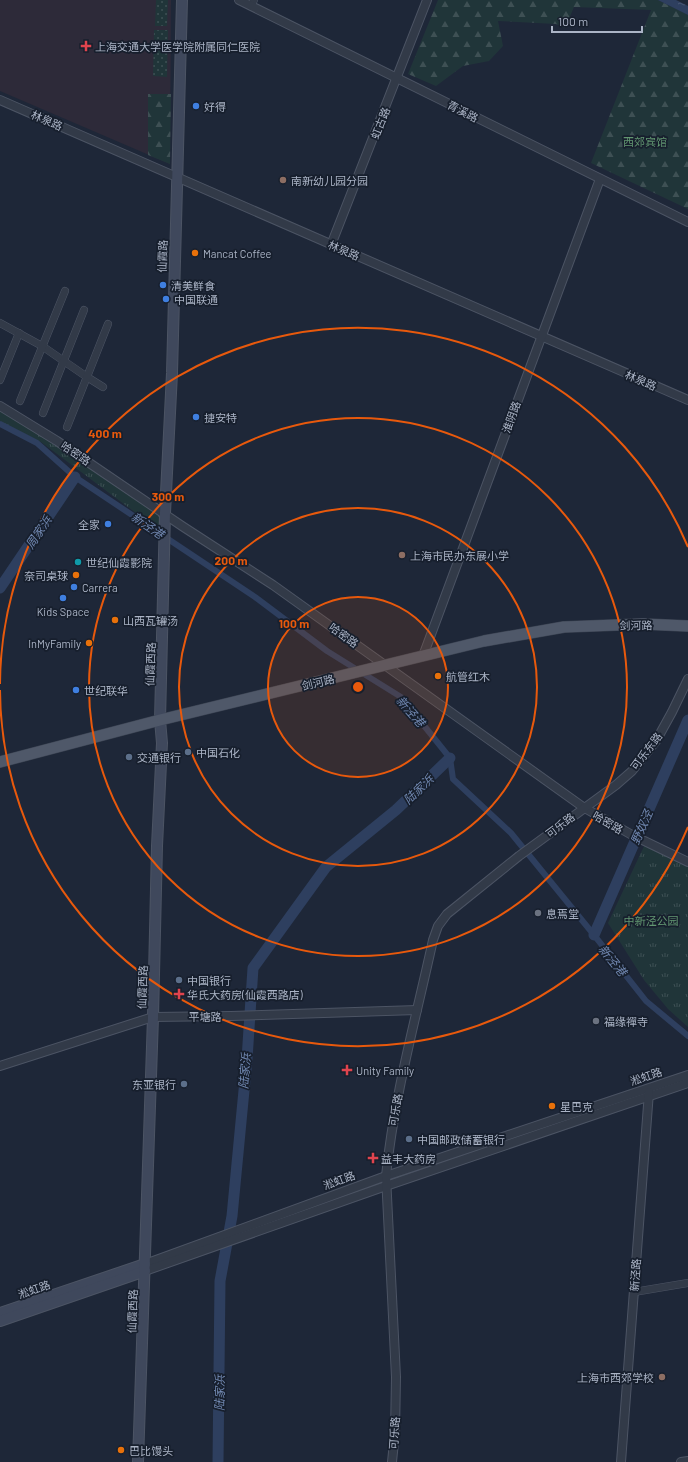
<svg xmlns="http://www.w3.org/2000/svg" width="688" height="1462" viewBox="0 0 688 1462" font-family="Barlow,'Noto Sans SC',sans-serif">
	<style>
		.medical { fill: #2d2a39 }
		.grass { fill: url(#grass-dots) }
		.forest { fill: url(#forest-firs) }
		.park { fill: url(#park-tufts) }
		.water { fill: url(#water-ripples) }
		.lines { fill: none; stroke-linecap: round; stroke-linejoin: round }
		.canal { stroke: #2e3f5f; stroke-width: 6 }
		.river { stroke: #2e3f5f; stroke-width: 11 }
		.minor-casing { stroke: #4c5464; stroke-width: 8 }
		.tertiary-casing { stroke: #4c5464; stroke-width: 10 }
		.secondary-casing { stroke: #4c5464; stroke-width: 12 }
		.primary-casing { stroke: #3b4352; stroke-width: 12 }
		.minor { stroke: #323a48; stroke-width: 7 }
		.tertiary { stroke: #323a48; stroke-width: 8 }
		.secondary { stroke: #3f485c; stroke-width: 10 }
		.primary { stroke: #4f5869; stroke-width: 11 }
		.ring { fill: none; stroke: #e8590c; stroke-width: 2 }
		.health-dot { fill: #e0444e; stroke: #171f2d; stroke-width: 1.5 }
		.shop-dot { fill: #3f7fe0; stroke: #171f2d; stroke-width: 1.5 }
		.education-dot { fill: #8d6e63; stroke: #171f2d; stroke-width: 1.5 }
		.food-dot { fill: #e8710a; stroke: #171f2d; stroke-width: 1.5 }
		.culture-dot { fill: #0f9aa8; stroke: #171f2d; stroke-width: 1.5 }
		.service-dot { fill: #5c6f8a; stroke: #171f2d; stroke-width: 1.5 }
		.worship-dot { fill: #6b7280; stroke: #171f2d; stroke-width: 1.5 }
		.labels { text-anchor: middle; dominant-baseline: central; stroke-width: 3.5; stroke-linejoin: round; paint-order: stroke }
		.poi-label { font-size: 11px; fill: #abb4c6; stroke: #171f2d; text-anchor: start }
		.street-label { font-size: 11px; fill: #abb4c6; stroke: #171f2d }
		.park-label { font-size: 11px; fill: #629771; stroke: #171f2d }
		.water-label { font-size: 12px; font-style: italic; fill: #7188b1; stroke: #171f2d }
		.centre { fill: #e8590c; stroke: #171f2d; stroke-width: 2 }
		.ring-label { font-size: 12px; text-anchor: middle; font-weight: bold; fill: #e8590c; stroke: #171f2d; stroke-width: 3.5; stroke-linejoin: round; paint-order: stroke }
	</style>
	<defs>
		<pattern id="grass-dots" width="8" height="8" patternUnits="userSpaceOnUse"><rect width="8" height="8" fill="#203539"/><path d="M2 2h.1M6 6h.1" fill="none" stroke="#3e5054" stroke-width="1.8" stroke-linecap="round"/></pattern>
		<pattern id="forest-firs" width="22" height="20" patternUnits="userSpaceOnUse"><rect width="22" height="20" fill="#203539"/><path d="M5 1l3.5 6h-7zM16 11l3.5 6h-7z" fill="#3e5054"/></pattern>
		<pattern id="park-tufts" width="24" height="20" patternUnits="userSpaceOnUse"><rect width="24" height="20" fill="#203539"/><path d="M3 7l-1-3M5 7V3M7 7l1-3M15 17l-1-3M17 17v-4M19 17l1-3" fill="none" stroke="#3e5054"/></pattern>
		<pattern id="water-ripples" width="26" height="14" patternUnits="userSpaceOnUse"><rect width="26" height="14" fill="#2e3f5f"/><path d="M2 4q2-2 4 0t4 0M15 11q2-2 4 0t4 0" fill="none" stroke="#4a5874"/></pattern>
	</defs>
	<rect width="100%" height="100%" fill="#1e2738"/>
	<path class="medical" d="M0,0H171L170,164L0,91Z"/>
	<g class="grass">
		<path d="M156,0H168L167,26H155Z"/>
		<path d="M154,30H168L167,77L153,76Z"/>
	</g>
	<g class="forest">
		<path d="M438,0H658L688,15V209L591,163L651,10L574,7L565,28L556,24L498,21L503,46L489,61L463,66L436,86L408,74Z"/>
		<path d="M148,94H171L170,164L148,155Z"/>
	</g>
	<g class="park">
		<path d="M0,411L30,429L161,515L160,531L41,442L0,421Z"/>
		<path d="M646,842L688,864V1027L668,1009L644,980L608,923Z"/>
	</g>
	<path class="water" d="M658,0H676L688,6V15Z"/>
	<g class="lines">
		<path class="canal" d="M0,424L37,443L75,477L255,597L327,651L401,697L450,758L453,779L511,833L594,935L646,1001L688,1036"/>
		<g class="river">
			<path d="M0,588L75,477"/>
			<path d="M594,935L688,720"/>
			<path d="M218,1462L220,1281L232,1216L247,1059L253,968L326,867L396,810L450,758"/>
		</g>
		<g class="minor-casing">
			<g id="minor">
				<path d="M251,6L254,0"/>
				<path d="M0,323L42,346L87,377L103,387"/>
				<path d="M0,380L19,333"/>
				<path d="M20,401L65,291"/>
				<path d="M43,413L84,310"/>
				<path d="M67,427L108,324"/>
				<path d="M634,1292L688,1283"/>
			</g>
		</g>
		<g class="tertiary-casing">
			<g id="tertiary">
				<path d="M239,0L688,222"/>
				<path d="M0,100L688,400"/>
				<path d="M331,245L427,0"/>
				<path d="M0,406L57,441L182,526L273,585L583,807L632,835L688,862"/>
				<path d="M423,656L600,179"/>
				<path d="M0,1066L153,1017L231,1016L417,1010"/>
				<path d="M145,1264L386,1176L688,1075"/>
				<path d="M145,1271L386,1186L688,1083"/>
				<path d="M392,1462L395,1432L396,1377L386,1176C394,1096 416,1018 433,940L438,926L447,914L519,856L616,785L632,771L656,741L672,712L688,679"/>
				<path d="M621,1462L649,1092"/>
				<path d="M681,1462L688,1461"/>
			</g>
		</g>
		<g class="secondary-casing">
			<g id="secondary">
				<path d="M0,1313L145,1264"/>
				<path d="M0,1321L145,1271"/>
				<path d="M138,1462L153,1017L157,846L162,743L160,720L165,513L172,373L182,0"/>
			</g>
		</g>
		<g class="primary-casing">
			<path id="primary" d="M0,762L160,720L484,641L564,627L643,624L688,626"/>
		</g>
		<use href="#minor" class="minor"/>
		<use href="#tertiary" class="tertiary"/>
		<use href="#secondary" class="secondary"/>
		<use href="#primary" class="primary"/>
	</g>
	<circle cx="358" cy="687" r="90" fill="#e8590c" fill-opacity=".12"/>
	<g class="ring">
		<circle cx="358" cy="687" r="90"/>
		<circle cx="358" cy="687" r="179"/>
		<circle cx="358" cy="687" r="269"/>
		<path d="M688 827A358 358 0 0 1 0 690M0 684A358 358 0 0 1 688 547"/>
	</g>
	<g class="health-dot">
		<path d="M84 40h4v4h4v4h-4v4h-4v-4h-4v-4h4z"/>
		<path d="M177 988h4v4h4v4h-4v4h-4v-4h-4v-4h4z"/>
		<path d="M345 1064h4v4h4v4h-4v4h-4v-4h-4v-4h4z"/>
		<path d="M371 1152h4v4h4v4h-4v4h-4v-4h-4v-4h4z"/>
	</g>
	<g class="shop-dot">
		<circle cx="196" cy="106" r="4"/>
		<circle cx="163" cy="285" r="4"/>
		<circle cx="166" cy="299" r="4"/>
		<circle cx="196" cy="417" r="4"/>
		<circle cx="108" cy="524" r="4"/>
		<circle cx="74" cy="587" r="4"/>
		<circle cx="63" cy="598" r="4"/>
		<circle cx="76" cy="690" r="4"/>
	</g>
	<g class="education-dot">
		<circle cx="283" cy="180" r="4"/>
		<circle cx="402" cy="555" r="4"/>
		<circle cx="662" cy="1377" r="4"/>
	</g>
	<g class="food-dot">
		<circle cx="195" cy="253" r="4"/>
		<circle cx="76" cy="575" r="4"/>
		<circle cx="115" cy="620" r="4"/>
		<circle cx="89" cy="643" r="4"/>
		<circle cx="438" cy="676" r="4"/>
		<circle cx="552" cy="1106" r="4"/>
		<circle cx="121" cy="1450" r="4"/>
	</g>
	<circle class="culture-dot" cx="78" cy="562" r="4"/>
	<g class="service-dot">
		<circle cx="188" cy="752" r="4"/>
		<circle cx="129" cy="757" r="4"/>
		<circle cx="179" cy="980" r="4"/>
		<circle cx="184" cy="1084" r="4"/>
		<circle cx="409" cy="1139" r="4"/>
	</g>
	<g class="worship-dot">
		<circle cx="538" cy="913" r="4"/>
		<circle cx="596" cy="1021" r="4"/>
	</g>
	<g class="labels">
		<g class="poi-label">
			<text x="95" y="46">上海交通大学医学院附属同仁医院</text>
			<text x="204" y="106">好得</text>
			<text x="291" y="180">南新幼儿园分园</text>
			<text x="203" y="253">Mancat Coffee</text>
			<text x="171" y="285">清美鲜食</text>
			<text x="174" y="299">中国联通</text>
			<text x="204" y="417">捷安特</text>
			<text x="100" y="524" text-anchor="end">全家</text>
			<text x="410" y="555">上海市民办东展小学</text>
			<text x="86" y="562">世纪仙霞影院</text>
			<text x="68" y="575" text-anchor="end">奈司桌球</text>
			<text x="82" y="587">Carrera</text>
			<text x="63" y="611" text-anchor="middle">Kids Space</text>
			<text x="123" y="620">山西瓦罐汤</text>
			<text x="81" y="643" text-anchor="end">InMyFamily</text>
			<text x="446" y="676">航管红木</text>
			<text x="84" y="690">世纪联华</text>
			<text x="196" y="752">中国石化</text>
			<text x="137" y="757">交通银行</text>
			<text x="546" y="913">息焉堂</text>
			<text x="187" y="980">中国银行</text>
			<text x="187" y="994">华氏大药房(仙霞西路店)</text>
			<text x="604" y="1021">福缘禪寺</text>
			<text x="356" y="1070">Unity Family</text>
			<text x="176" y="1084" text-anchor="end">东亚银行</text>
			<text x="560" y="1106">星巴克</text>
			<text x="417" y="1139">中国邮政储蓄银行</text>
			<text x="381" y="1158">益丰大药房</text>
			<text x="654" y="1377" text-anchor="end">上海市西郊学校</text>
			<text x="129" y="1450">巴比馒头</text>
		</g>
		<g class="street-label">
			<text transform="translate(463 111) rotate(27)">青溪路</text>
			<text transform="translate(47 120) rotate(24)">林泉路</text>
			<text transform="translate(380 123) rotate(-68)">虹古路</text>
			<text transform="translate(344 250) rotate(23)">林泉路</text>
			<text transform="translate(162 256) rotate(-88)">仙霞路</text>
			<text transform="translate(641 380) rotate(24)">林泉路</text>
			<text transform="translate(511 417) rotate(-70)">淮阴路</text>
			<text transform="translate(76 453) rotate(34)">哈密路</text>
			<text transform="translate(636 625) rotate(-1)">剑河路</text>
			<text transform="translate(344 635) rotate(36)">哈密路</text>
			<text transform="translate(150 664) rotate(-88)">仙霞西路</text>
			<text transform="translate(318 682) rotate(-14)">剑河路</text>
			<text transform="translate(646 751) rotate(-53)">可乐东路</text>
			<text transform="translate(608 822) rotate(30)">哈密路</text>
			<text transform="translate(560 825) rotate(-37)">可乐路</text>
			<text transform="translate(142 987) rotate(-88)">仙霞西路</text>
			<text x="205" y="1016">平塘路</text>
			<text transform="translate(646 1076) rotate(-18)">淞虹路</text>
			<text transform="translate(395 1110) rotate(-80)">可乐路</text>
			<text transform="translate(339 1180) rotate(-20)">淞虹路</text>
			<text transform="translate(635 1275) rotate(-86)">新泾路</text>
			<text transform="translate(34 1289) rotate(-19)">淞虹路</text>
			<text transform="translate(132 1311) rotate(-88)">仙霞西路</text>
			<text transform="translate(394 1433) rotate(-86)">可乐路</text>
		</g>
		<g class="park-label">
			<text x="645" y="141">西郊宾馆</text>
			<text x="651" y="920">中新泾公园</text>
		</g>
		<g class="water-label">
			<text transform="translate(148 525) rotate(34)">新泾港</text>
			<text transform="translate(38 532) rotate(-56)">周家浜</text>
			<text transform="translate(411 711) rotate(49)">新泾港</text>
			<text transform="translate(418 789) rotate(-44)">陆家浜</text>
			<text transform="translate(641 827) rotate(-66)">野奴泾</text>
			<text transform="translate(613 960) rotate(51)">新泾港</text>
			<text transform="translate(244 1071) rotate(-85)">陆家浜</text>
			<text transform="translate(219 1393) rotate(-89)">陆家浜</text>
		</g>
	</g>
	<circle cx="358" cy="687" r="6" class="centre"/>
	<g class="ring-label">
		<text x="105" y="438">400 m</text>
		<text x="168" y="501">300 m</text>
		<text x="231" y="565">200 m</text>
		<text x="294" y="628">100 m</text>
	</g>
	<path d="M552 26v6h90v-6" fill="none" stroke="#abb4c6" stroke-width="2"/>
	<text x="558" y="26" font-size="12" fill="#abb4c6" stroke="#171f2d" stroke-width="3" paint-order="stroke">100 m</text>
</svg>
